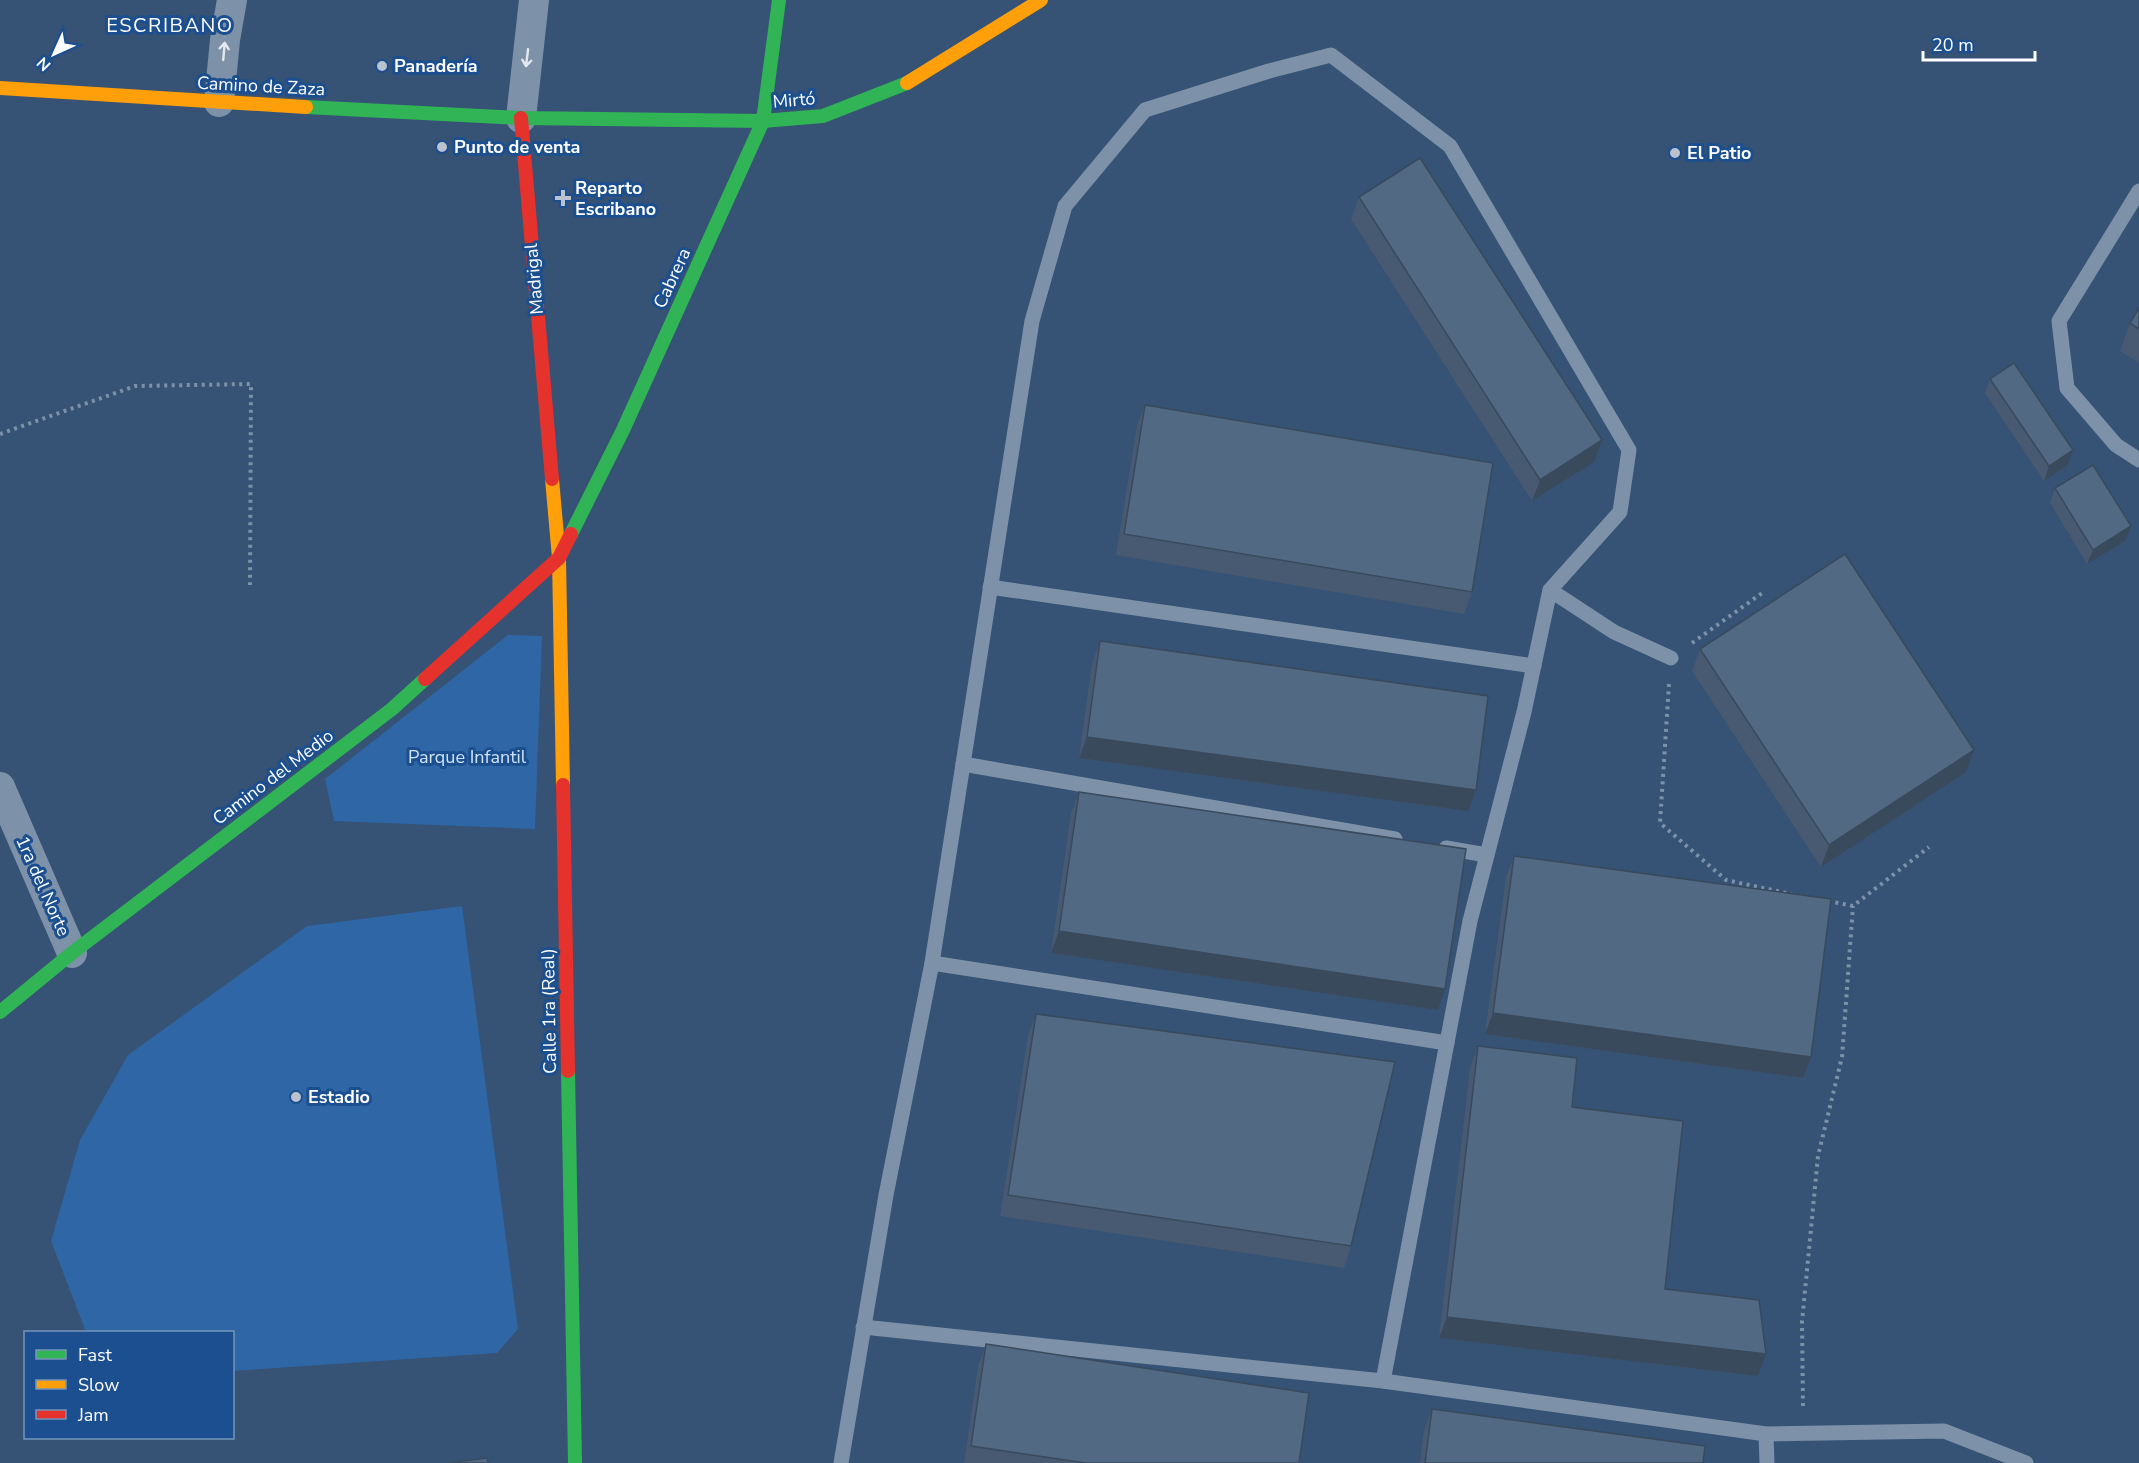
<svg xmlns="http://www.w3.org/2000/svg" width="2139" height="1463" viewBox="0 0 2139 1463" font-family="'Nunito Sans',sans-serif">
	<style>
		.green { fill: #2f66a5 }
		.lines { fill: none; stroke-linecap: round; stroke-linejoin: round }
		.path { stroke: #7d92a8; stroke-width: 4; stroke-dasharray: 3 4.5; stroke-linecap: butt }
		.lane { stroke: #7d92a8; stroke-width: 15 }
		.street { stroke: #7d92a8; stroke-width: 30 }
		.fast { stroke: #30b455; stroke-width: 14 }
		.slow { stroke: #ff9f0a; stroke-width: 14 }
		.jam { stroke: #e5322d; stroke-width: 14 }
		.wall { fill: #475a72 }
		.shaded-wall { fill: #394a5c }
		.building { fill: #526984; stroke: #394a5c; stroke-width: 1.5 }
		.oneway { stroke: #e5e9ee }
		.poi-dot { fill: #b9c2ce; stroke: #1b4f8f; stroke-width: 2 }
		.labels { text-anchor: middle; dominant-baseline: central; stroke-width: 6; stroke-linejoin: round; paint-order: stroke }
		.poi-label { font-size: 18px; font-weight: bold; fill: #fff; stroke: #1b4f8f; text-anchor: start }
		.street-label { font-size: 18px; fill: #fff; stroke: #1b4f8f }
		.park-label { font-size: 18px; fill: #cfe3fa; stroke: #1b4f8f }
		.neighbourhood-label { font-size: 20px; letter-spacing: 1.5px; fill: #fff; stroke: #1b4f8f }
	</style>
	<rect width="100%" height="100%" fill="#365274"/>
	<g class="green">
		<path d="M508,635L542,636L535,829L334,821L325,779Z"/>
		<path d="M462,906L518,1329L497,1353L233,1371L232,1332H86L51,1241L80,1140L128,1055L307,926Z"/>
	</g>
	<g class="lines">
		<g class="path">
			<path d="M0,434L135,386L251,384L250,585"/>
			<path d="M1692,643L1765,591"/>
			<path d="M1669,684L1660,823L1726,880L1791,894"/>
			<path d="M1828,901L1853,906L1929,847"/>
			<path d="M1803,1406L1802,1322L1818,1156L1842,1057L1853,906"/>
		</g>
		<g class="lane">
			<path d="M2139,191L2059,321L2067,388L2116,445L2139,460"/>
			<path d="M990,587L1534,666"/>
			<path d="M963,764L1395,839"/>
			<path d="M1446,848L1487,855"/>
			<path d="M932,963L1447,1043"/>
			<path d="M863,1327L1383,1381L1766,1434L1944,1431L2026,1463"/>
			<path d="M1383,1381L1470,921L1524,712L1550,590L1614,632L1671,658"/>
			<path d="M1766,1434L1767,1463"/>
			<path d="M841,1463L886,1195L932,963L1032,321L1065,206L1145,110L1269,71L1331,55L1450,146L1629,450L1620,512L1550,590"/>
		</g>
		<g class="street">
			<path d="M219,102L225,40L232,0"/>
			<path d="M521,118L534,0"/>
			<path d="M0,787L72,953"/>
		</g>
		<g class="fast">
			<path d="M306,107L521,118L763,121L823,116L907,83"/>
			<path d="M571,534L623,430L763,121L779,0"/>
			<path d="M0,1012L72,953L392,709L425,679"/>
			<path d="M568,1071L575,1463"/>
		</g>
		<g class="slow">
			<path d="M907,83L1041,0"/>
			<path d="M0,88L306,107"/>
			<path d="M552,479L559,558L563,785"/>
		</g>
		<g class="jam">
			<path d="M521,118L552,479"/>
			<path d="M425,679L559,558L571,534"/>
			<path d="M563,785L568,1071"/>
		</g>
	</g>
	<g class="wall">
		<path d="M1359,197L1594,462L1532,501L1351,219Z"/>
		<path d="M2139,308V363L2120,351L2130,323Z"/>
		<path d="M1990,379L2073,450L2068,465L2044,481L1985,393Z"/>
		<path d="M1145,405L1472,592L1464,614L1116,555L1137,426Z"/>
		<path d="M2055,488L2125,541L2087,564L2050,503Z"/>
		<path d="M1100,641L1476,790L1468,811L1079,758L1092,663Z"/>
		<path d="M1700,649L1966,772L1821,867L1692,671Z"/>
		<path d="M1079,792L1438,1010L1051,953L1071,813Z"/>
		<path d="M1514,856L1811,1057L1803,1078L1485,1034L1506,877Z"/>
		<path d="M1036,1014L1351,1246L1344,1268L1000,1216L1028,1035Z"/>
		<path d="M1478,1046L1572,1107L1665,1289L1766,1354L1758,1376L1439,1338L1470,1068Z"/>
		<path d="M986,1344L1299,1463H964L978,1366Z"/>
		<path d="M1432,1409L1703,1463H1420L1424,1431Z"/>
	</g>
	<g class="shaded-wall">
		<path d="M1602,440L1594,462L1532,501L1540,480Z"/>
		<path d="M2073,450L2068,465L2044,481L2049,466Z"/>
		<path d="M2131,526L2125,541L2087,564L2093,550Z"/>
		<path d="M1087,737L1476,790L1468,811L1079,758Z"/>
		<path d="M1974,750L1966,772L1821,867L1829,845Z"/>
		<path d="M1059,931L1445,989L1438,1010L1051,953Z"/>
		<path d="M1493,1013L1811,1057L1803,1078L1485,1034Z"/>
		<path d="M1447,1317L1766,1354L1758,1376L1439,1338Z"/>
	</g>
	<g class="building">
		<path d="M1420,158L1602,440L1540,480L1359,197Z"/>
		<path d="M2139,308V329L2130,323Z"/>
		<path d="M2014,363L2073,450L2049,466L1990,379Z"/>
		<path d="M1145,405L1493,463L1472,592L1124,534Z"/>
		<path d="M2093,465L2131,526L2093,550L2055,488Z"/>
		<path d="M1845,554L1974,750L1829,845L1700,649Z"/>
		<path d="M1100,641L1488,696L1476,790L1087,737Z"/>
		<path d="M1079,792L1466,849L1445,989L1059,931Z"/>
		<path d="M1514,856L1831,899L1811,1057L1493,1013Z"/>
		<path d="M1036,1014L1395,1062L1351,1246L1008,1195Z"/>
		<path d="M1478,1046L1577,1058L1572,1107L1683,1121L1665,1289L1759,1300L1766,1354L1447,1317Z"/>
		<path d="M986,1344L1309,1393L1299,1463H1086L971,1446Z"/>
		<path d="M1432,1409L1705,1446L1703,1463H1425Z"/>
		<path d="M487,1458L488,1463H449Z"/>
	</g>
	<defs><path id="oneway-shaft" d="M-6 0H5M1.5-3L5.5 0L1.5 3" fill="none" stroke-width="1.6" stroke-linecap="round" stroke-linejoin="round" transform="scale(1.5)"/></defs>
	<g class="oneway">
		<use href="#oneway-shaft" transform="translate(224 51) rotate(-85)"/>
		<use href="#oneway-shaft" transform="translate(527 58) rotate(97)"/>
	</g>
	<g class="poi-dot">
		<circle cx="382" cy="66" r="6"/>
		<circle cx="442" cy="147" r="6"/>
		<circle cx="1675" cy="153" r="6"/>
		<path d="M560 189h6v6h6v6h-6v6h-6v-6h-6v-6h6z"/>
		<circle cx="296" cy="1097" r="6"/>
	</g>
	<g class="labels">
		<g class="poi-label">
			<text x="394" y="66">Panadería</text>
			<text x="454" y="147">Punto de venta</text>
			<text x="1687" y="153">El Patio</text>
			<text x="575" y="188">Reparto<tspan x="575" dy="21">Escribano</tspan></text>
			<text x="308" y="1097">Estadio</text>
		</g>
		<g class="street-label">
			<text transform="translate(261 86) rotate(3)">Camino de Zaza</text>
			<text transform="translate(794 100) rotate(-5)">Mirtó</text>
			<text transform="translate(672 278) rotate(-65)">Cabrera</text>
			<text transform="translate(534 279) rotate(-95)">Madrigal</text>
			<text transform="translate(273 777) rotate(-37)">Camino del Medio</text>
			<text transform="translate(43 886) rotate(66)">1ra del Norte</text>
			<text transform="translate(549 1011) rotate(-91)">Calle 1ra (Real)</text>
		</g>
		<g class="park-label">
			<text x="467" y="757">Parque Infantil</text>
		</g>
		<g class="neighbourhood-label">
			<text x="170" y="25">ESCRIBANO</text>
		</g>
	</g>
	<rect x="24" y="1331" width="210" height="108" fill="#1b4f8f" stroke="#7695bc" stroke-width="1.5"/>
	<rect x="36" y="1350" width="30" height="9" fill="#30b455" stroke="#7695bc" stroke-width="1.5"/>
	<text x="78" y="1361" font-size="18" fill="#ffffff">Fast</text>
	<rect x="36" y="1380" width="30" height="9" fill="#ff9f0a" stroke="#7695bc" stroke-width="1.5"/>
	<text x="78" y="1391" font-size="18" fill="#ffffff">Slow</text>
	<rect x="36" y="1410" width="30" height="9" fill="#e5322d" stroke="#7695bc" stroke-width="1.5"/>
	<text x="78" y="1421" font-size="18" fill="#ffffff">Jam</text>
	<g transform="translate(54 54) rotate(225)" stroke="#1b4f8f" stroke-width="4.5" paint-order="stroke">
	<path d="M0-4.5L10 22L0 15L-10 22Z" fill="#ffffff"/>
	<text y="-9" font-size="16" font-weight="bold" text-anchor="middle" fill="#ffffff">N</text>
	</g>
	<path d="M1923 51v9h112v-9" fill="none" stroke="#ffffff" stroke-width="3"/>
	<text x="1932" y="51" font-size="18" fill="#ffffff" stroke="#1b4f8f" stroke-width="4.5" paint-order="stroke">20 m</text>
</svg>
